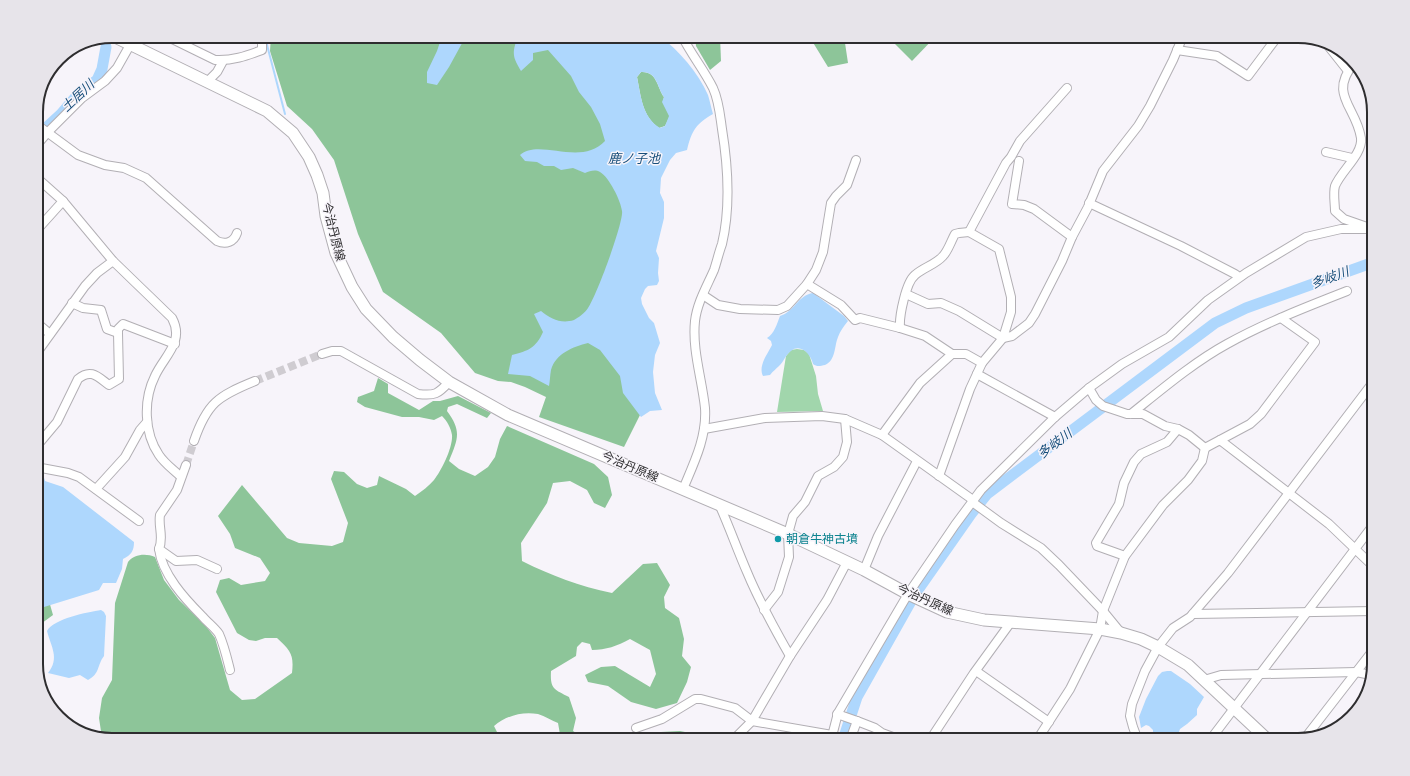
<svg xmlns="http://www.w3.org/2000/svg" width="1410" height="776" viewBox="0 0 1410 776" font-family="Signika,'Noto Sans JP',sans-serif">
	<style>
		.green { fill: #a1d6ac }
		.forest { fill: #8dc599 }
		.water { fill: #aed7fd; fill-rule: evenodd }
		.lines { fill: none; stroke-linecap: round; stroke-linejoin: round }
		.stream { stroke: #aed7fd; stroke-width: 2 }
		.river { stroke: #aed7fd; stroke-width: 11 }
		.minor-tunnel { stroke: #cfccd1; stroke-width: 8; stroke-dasharray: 8 4; stroke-linecap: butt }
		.minor-casing { stroke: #b2afb4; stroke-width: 10 }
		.major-casing { stroke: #b2afb4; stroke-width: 13 }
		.minor { stroke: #fff; stroke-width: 8 }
		.major { stroke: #fff; stroke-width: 11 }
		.culture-dot { fill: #0f9aa8; stroke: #f7f4fa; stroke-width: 1.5 }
		.labels { text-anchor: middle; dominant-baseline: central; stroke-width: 3; stroke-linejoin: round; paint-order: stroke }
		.street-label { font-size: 12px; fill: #2e2d2f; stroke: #f7f4fa }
		.culture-label { font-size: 12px; fill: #0d838f; stroke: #f7f4fa; text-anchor: start }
		.water-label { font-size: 13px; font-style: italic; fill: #174e7a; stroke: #f7f4fa }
		.rim { fill: none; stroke: #2e2d2f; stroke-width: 2 }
	</style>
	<rect width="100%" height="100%" fill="#f7f4fa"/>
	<path class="green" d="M797,349L804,350L809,354L816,376L818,394L823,411L777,412L786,356L791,350Z"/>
	<g class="forest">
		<path d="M271,36H527L552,39L595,98L633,217L592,319L555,349L585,337L601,341L642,411L624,447L539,417L546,397L525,387L511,382L498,381L475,373L441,333L383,292L358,234L334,160L312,129L287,106L270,51Z"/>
		<path d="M695,36H720L721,61L710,70L696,46Z"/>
		<path d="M809,36H848L845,43L848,63L828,67Z"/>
		<path d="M887,36H936L912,61Z"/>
		<path d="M641,72C657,71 657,87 664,97L663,102L670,116L665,126L659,128C642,116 641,97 637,77Z"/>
		<path d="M378,378L388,384V393L419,410L433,401H440L458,396L491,413L487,418L457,404L448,407L447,411C462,431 458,439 449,461L459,469L475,476L488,467L495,457L500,439L507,426L594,464L608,477L612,495L605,508L594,503L587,490L570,481L553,483L547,503L521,543L522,561C552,576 579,586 612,593L643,564L657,563L670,585L664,597L665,608L679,618L684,639L682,656L691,667L687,682L677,703L656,709L631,702L608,686L588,682L585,675L601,667L615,666L650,687L656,674L650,650L630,639C617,646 606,650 592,650L590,644L582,642L577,647L576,656L551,671C550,689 554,689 569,697L576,718L573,731L584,738L582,740H561L558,723C552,721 545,716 538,714C522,711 506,716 494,726L498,734L509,740H112L102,738L99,718L102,698L112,680L115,603L128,562C134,554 146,553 155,557L164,580L179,600L205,625L215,638L230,690L242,700L255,699L292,673C294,655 291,651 277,638H265L256,641L249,640L237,633L216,592L220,580L229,578L241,585L265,581L270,573L260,558L235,548L230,534L218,516L242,485L287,538L299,543L332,546L343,542L348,523L331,479L334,471L344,472L357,484L367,488L377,485L379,476L406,489L415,496C422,491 429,486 434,480C442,470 453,447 452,435C451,428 447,421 442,416L434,420L419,417H402L365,407L357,402L358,397L374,391Z"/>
		<path d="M41,540L49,601L53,615L38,626L42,639L36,655V541Z"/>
		<path d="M680,731L695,734L702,740H638L661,732Z"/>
	</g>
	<g class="water">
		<path d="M442,36H466L449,67L437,85L427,83V72L437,51Z"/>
		<path d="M518,36H660C679,51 698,72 708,95C710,101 711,108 713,114C696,124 692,130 687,150L676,153L670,160L661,178L660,193L664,202V218L656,251L659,258L658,273L659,281L657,285L648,286L645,289L641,298L642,304L649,318L654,323L660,343L655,355L653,372L655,393L662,410L650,411L641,417L623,393L620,376L600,350L588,343C573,347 556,353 551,370C550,375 550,381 549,386L530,376L508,374L512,355C528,351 536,348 543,332L534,314L541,311C551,319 561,324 574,320C578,318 586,312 588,308C596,297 624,222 622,211C621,201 609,177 600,172C595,169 590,171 585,173L573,168L561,170L554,166H544L537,162L525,161L520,155C539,138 581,167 605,141L600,124L591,107L579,92L571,76L548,50L533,53V60L521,71C512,56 512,53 518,36ZM641,72C657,71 657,87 664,97L662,102L669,116L665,126L660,128C642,117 641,96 637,77Z"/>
		<path d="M813,293L844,316L848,321C844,326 840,331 838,337C834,347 836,360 825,365C820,366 817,367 813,364C811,355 801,343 791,351C785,355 784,362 779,366C776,369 773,371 770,375L763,376C758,366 767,355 772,345L771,341L767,338C774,334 777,324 780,316C794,312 798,295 813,293Z"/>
		<path d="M36,471H42L45,481L63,487L134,542C134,551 131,555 123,559L122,569L116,583H103L99,590L44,607L36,592V578L39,576L42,571L39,556L36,554V549L38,548L36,542Z"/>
		<path d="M101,610L104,612L106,616L104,656C97,665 100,674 88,680L80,675L69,678L48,673C60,658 51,647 47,631C53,619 88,612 101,610Z"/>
		<path d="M1167,671H1171L1190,684L1204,697L1197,709V715L1187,724L1180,729L1176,740H1152L1149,737L1153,734V730L1149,726L1146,725L1141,728L1139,717L1146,699L1158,676L1162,672Z"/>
	</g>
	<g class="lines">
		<path class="stream" d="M268,36L267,45L285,114"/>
		<g class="river">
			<path d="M36,137L61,114L79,93L97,80L102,69L106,47"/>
			<path d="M843,740L857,697L915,594L971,514L987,494L1215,323L1246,308L1374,262"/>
		</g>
		<g class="minor-tunnel">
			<path d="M255,381L322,354"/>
			<path d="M186,465L194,441"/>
		</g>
		<g class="minor-casing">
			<g id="minor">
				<path d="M166,36L215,60C232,61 246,56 262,50V36"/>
				<path d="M682,36C691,54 704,70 713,88C719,101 720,115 722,129C728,166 731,206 722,244C719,252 717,261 714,270C707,286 697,303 695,321C692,350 702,379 705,408C707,437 694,463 683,489"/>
				<path d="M1325,42L1348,71"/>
				<path d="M1177,50L1217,56L1248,76L1278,36"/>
				<path d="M1354,63C1328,95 1356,106 1361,138C1363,154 1341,171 1335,186C1333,193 1335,204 1335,211L1344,219L1367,227"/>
				<path d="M207,82L217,72L223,61"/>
				<path d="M36,124L78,155L105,165L124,168L146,178L217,241C226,245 234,242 237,233"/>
				<path d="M36,146L48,132L82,98L105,81L117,68L130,45"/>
				<path d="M1326,152L1352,158"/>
				<path d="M1019,161L1012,204L1024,205L1034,209L1072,237"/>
				<path d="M36,177L63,201L113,261L172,318C185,342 164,356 155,376C143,400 144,433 159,455C165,464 174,470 181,477"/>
				<path d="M1089,203L1181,246L1235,274L1239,277"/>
				<path d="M36,231L63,201"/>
				<path d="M807,284L816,270L823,252L831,203L836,196L847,185L856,160"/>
				<path d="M906,294L928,304L941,303L959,311L1003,338L1012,336L1029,323L1035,314L1062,261L1072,237L1088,207L1103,171L1138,126L1150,106L1173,60L1183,36"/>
				<path d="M703,295L718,305L740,309L778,310L787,306L807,284L841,305L855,320L860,318L900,328L925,336L952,354"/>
				<path d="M72,303L83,308L101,310L107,329L118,333"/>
				<path d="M36,322L50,334"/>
				<path d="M900,328C899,316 906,282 915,275C924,267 935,265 943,256C948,251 951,241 955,234L959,233L969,232"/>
				<path d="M36,354L85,286L97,273L113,261"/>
				<path d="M322,354L332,351H341L418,394C435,396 438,394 449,382"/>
				<path d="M977,374L1055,417"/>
				<path d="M1089,388L1096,400L1103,406L1127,414H1143L1165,426L1178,429L1189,435L1205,448"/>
				<path d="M1131,414C1161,390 1194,362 1227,344C1265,323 1306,307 1347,291"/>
				<path d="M704,429L765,418L822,416L845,419L882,435L973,500L975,504L1001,523L1041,548L1059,565L1103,611L1121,633"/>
				<path d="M882,435L920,383L952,354H966L982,363"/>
				<path d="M1220,440L1250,424L1261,414L1315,342L1281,318"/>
				<path d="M194,441C207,403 218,396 255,381"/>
				<path d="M36,447L57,422L78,379C91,368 98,377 109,385L119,379L118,333V329L123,324L175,344"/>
				<path d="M1205,448L1220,440L1329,524L1374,567"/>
				<path d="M186,465L177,490L160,515C158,527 164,537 159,549L176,561L197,560L217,569"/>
				<path d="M36,467L68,473L79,477L139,521"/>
				<path d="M939,476L970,389L982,363L1003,338L1011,312V297L999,249L969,232L1006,163L1011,157L1020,141L1067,88"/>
				<path d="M96,489L125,457L140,430L147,422"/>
				<path d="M719,504C729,526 737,549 747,572C759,601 774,628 790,656"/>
				<path d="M159,549C162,574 185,599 202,616C207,622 215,628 219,634C224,645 227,658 230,670"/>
				<path d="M1125,556L1097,546L1096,543L1119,504L1124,483L1134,462L1141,454L1167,442L1178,429"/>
				<path d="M864,570L878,536L917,461"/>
				<path d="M764,610L778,592L789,557L788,534L793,516L805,502L818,476L834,467L843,457L847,442L845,419"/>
				<path d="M1193,614L1374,611"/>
				<path d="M976,671L1049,722"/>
				<path d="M1204,680L1221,675L1356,672L1371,675"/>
				<path d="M837,714L857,721L850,740"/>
				<path d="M857,721L875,728L882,733L901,740"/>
				<path d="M636,728L662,719L695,699H701L735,708L752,721L832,735"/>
				<path d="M1305,738L1374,649"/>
				<path d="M733,740L752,721L790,656L827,600L847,562"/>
				<path d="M831,740L838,713L908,594L955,525L981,490L1055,417L1089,388L1122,364L1169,337L1208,300L1246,273L1306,237L1341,229H1374"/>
				<path d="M930,740L974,673L1011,622"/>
				<path d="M1037,740L1070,689L1100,629L1103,611L1125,556L1163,505L1188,480L1202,461L1205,448"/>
				<path d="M1142,740L1136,735L1133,727L1130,716L1132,704L1145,671L1158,647L1173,628L1190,617L1228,573L1374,381"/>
				<path d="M1210,740L1374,524"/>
			</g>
		</g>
		<g class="major-casing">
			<path id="major" d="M113,36L267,111L293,133L309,157L317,175L323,193L326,216L336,253L352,287L366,309L393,337L420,360L449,382L508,415L788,534L864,570L908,594L947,612L984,620L1100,629L1121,633L1141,639L1158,647L1188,665L1268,740"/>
		</g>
		<use href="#minor" class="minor"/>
		<use href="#major" class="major"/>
	</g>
	<circle class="culture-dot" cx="778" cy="539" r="4"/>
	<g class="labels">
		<g class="street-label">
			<text transform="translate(333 232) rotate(76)">今治丹原線</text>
			<text transform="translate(630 467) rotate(23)">今治丹原線</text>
			<text transform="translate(925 600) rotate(24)">今治丹原線</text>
		</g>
		<g class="culture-label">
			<text x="786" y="539">朝倉牛神古墳</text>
		</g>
		<g class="water-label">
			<text transform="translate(78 96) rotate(-43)">土居川</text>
			<text x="634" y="159">鹿ノ子池</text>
			<text transform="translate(1330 278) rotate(-20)">多岐川</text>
			<text transform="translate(1055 444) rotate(-37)">多岐川</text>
		</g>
	</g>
	<path d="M0 0H1410V776H0ZM112 43H1298A69 69 0 0 1 1367 112V664A69 69 0 0 1 1298 733H112A69 69 0 0 1 43 664V112A69 69 0 0 1 112 43Z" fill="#e7e4ea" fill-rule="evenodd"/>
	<path class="rim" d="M112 43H1298A69 69 0 0 1 1367 112V664A69 69 0 0 1 1298 733H112A69 69 0 0 1 43 664V112A69 69 0 0 1 112 43Z"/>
</svg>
